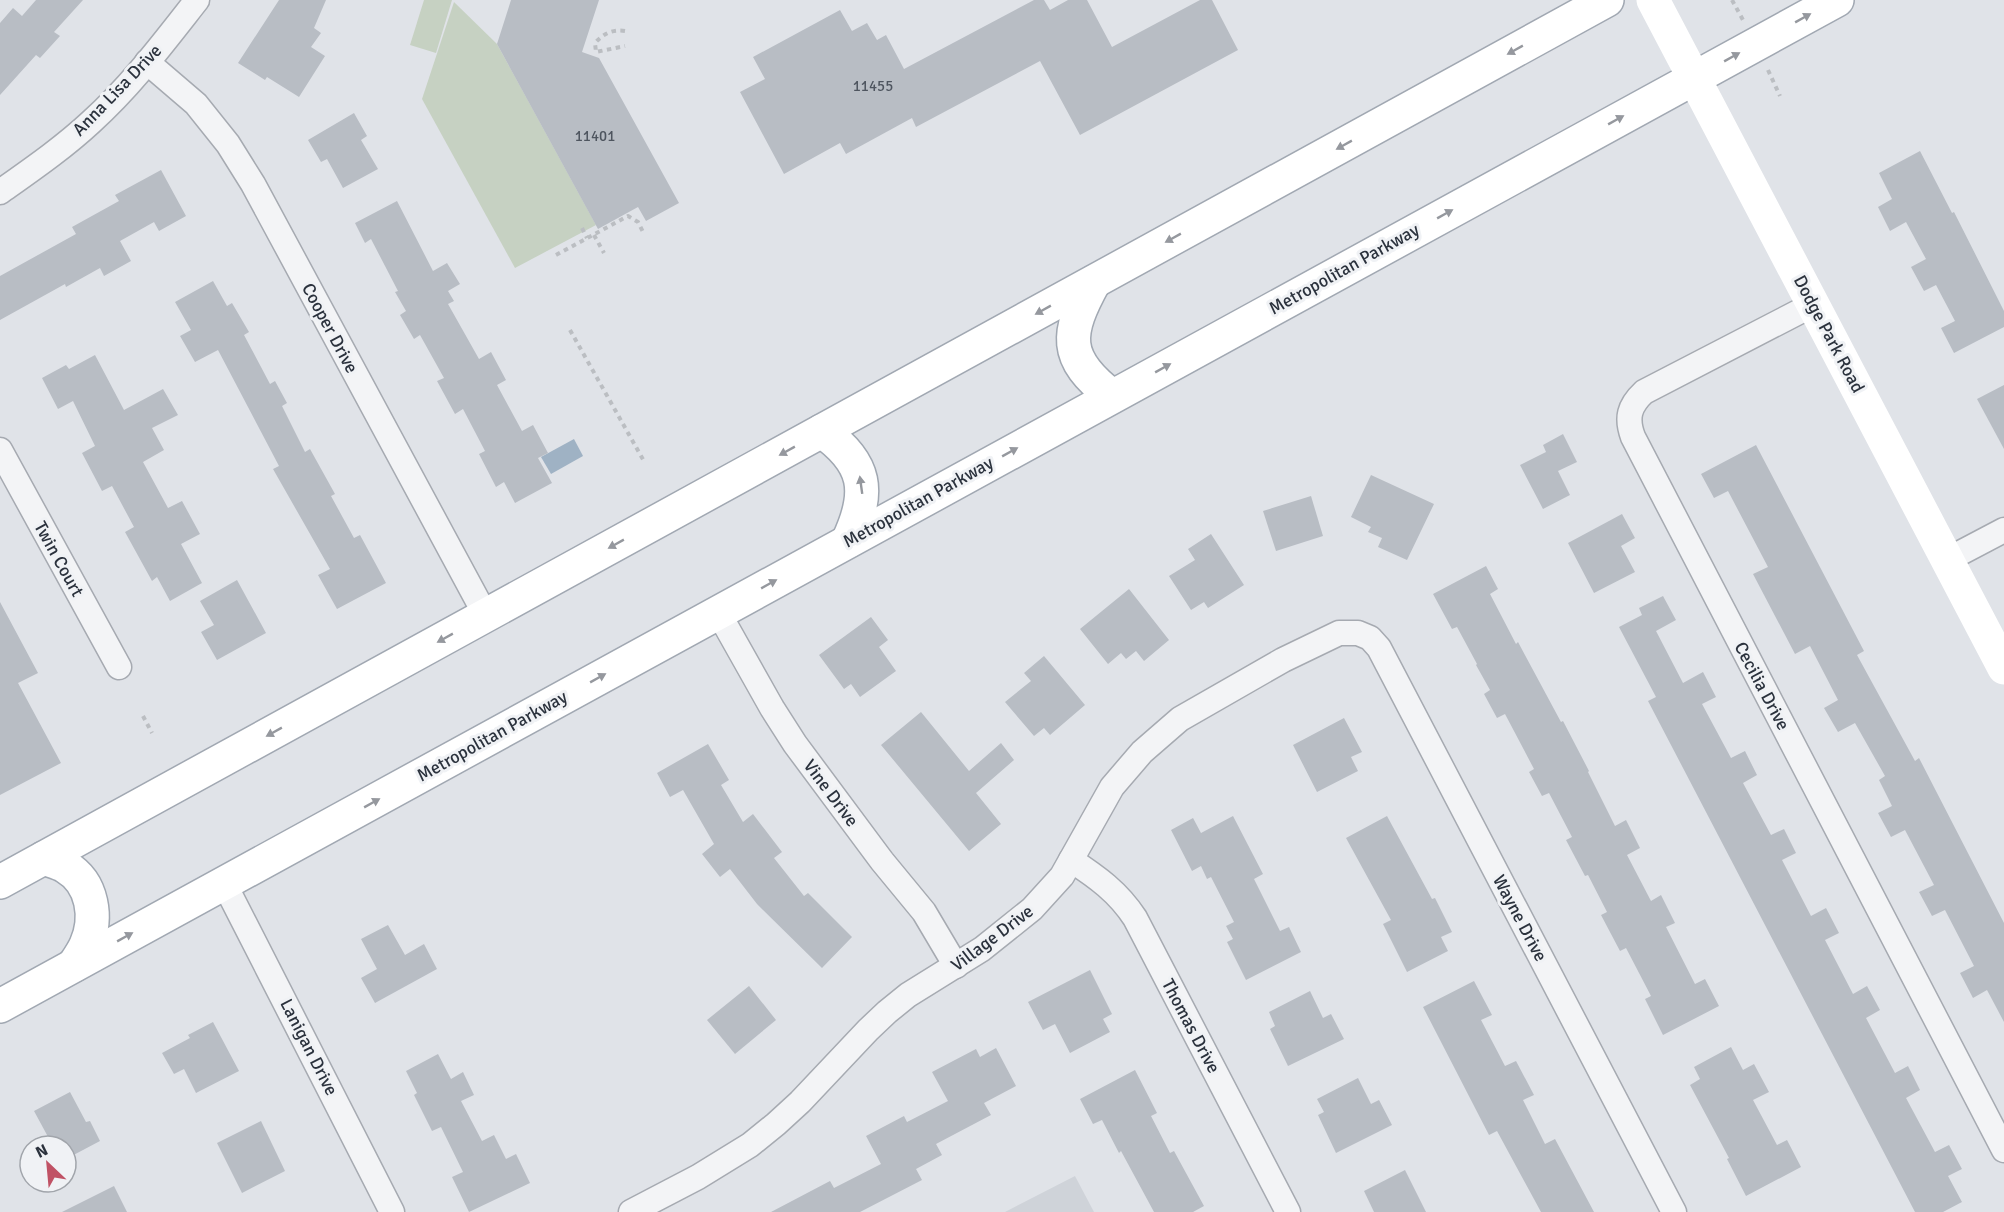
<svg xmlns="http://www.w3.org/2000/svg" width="2004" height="1212" viewBox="0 0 2004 1212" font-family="Signika,sans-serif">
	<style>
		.built { fill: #cfd3d9 }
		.green { fill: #c6d1c2 }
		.water { fill: #9fb2c4 }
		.building { fill: #b8bdc4 }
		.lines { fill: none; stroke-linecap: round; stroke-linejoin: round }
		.street-casing { stroke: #a6aab1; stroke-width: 27 }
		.primary-casing { stroke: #a1a8b2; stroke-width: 36 }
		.path { stroke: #bbbec2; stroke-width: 4; stroke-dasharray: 4.5 4.5; stroke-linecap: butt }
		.street { stroke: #f3f4f6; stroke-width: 24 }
		.secondary { stroke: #fff; stroke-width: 33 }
		.primary { stroke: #fff; stroke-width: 33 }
		.oneway { fill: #95989e }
		.labels { text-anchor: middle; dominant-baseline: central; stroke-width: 6; stroke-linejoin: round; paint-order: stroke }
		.number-label { font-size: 15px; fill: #4e555f }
		.street-label { font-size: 18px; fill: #2b323d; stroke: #f0f2f5 }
	</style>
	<rect width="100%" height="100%" fill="#e0e3e8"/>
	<path class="built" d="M1075,1176L1094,1212H1005Z"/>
	<g class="green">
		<path d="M424,0H452L436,53L410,45Z"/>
		<path d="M454,2L497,44L596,225L515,268L422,99Z"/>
	</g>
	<path class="water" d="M574,439L583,456L551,474L541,457Z"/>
	<g class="building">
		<path d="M36,0H83L54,32L60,36L40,58L36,55L0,95V23L13,8L22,16Z"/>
		<path d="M279,0H326L314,28L321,33L311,47L325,56L299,97L267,77L265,80L238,63Z"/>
		<path d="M511,0H599L582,52L599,58L679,203L646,221L638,207L598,229L497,44Z"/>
		<path d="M1034,0H1044L1050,10L1068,0H1087L1112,47L1200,0H1212L1238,50L1080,135L1040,61L916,127L912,118L846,154L840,143L784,174L740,92L765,79L753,57L840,10L852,31L867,23L877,40L886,35L904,69Z"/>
		<path d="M354,113L367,136L361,140L378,169L343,188L327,159L321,162L308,140Z"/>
		<path d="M1920,151L1952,213L1954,212L2004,311V327L1954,353L1941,328L1955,321L1936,285L1924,291L1911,267L1926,259L1906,222L1890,231L1878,207L1892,199L1879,173Z"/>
		<path d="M161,170L186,216L159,231L154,222L120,241L131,261L104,276L100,268L66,287L65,284L0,320V276L76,234L72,227L119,201L115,195Z"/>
		<path d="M397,201L433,271L447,263L460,284L448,291L454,301L448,304L479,359L491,352L506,380L497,385L522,431L533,425L548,453L538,458L552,483L515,503L504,482L496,487L479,454L485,451L463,409L455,414L437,381L444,378L420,335L414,339L400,315L406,311L395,292L398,291L371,239L365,243L355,223Z"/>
		<path d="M213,281L227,306L232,303L249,332L244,335L270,384L275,381L287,403L282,406L305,452L310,449L335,494L331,496L354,538L360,535L386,583L337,609L318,575L330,569L273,469L279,466L218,350L195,362L180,336L191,330L175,302Z"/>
		<path d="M95,355L124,410L163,389L178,415L152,428L164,450L143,462L168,508L182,501L200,534L181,544L202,583L170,601L157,577L152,581L125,532L134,527L112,486L102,491L82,453L95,446L73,401L58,409L42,378L66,365L69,369Z"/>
		<path d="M2004,385V449L1977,399Z"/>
		<path d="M1563,434L1577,462L1558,471L1570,495L1543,509L1520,465L1546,452L1543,445Z"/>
		<path d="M1756,445L1864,651L1857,655L1915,761L1919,758L2004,923V1022L1987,990L1973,998L1960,973L1974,966L1945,910L1932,916L1919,892L1934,885L1905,830L1891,837L1878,813L1892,806L1879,780L1885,776L1855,723L1838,732L1824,708L1838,700L1810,646L1795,654L1753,574L1768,567L1728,491L1714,498L1701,474Z"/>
		<path d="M1371,475L1434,504L1407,560L1378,547L1382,538L1368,532L1371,527L1351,517Z"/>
		<path d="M1311,496L1323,536L1276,551L1263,511Z"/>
		<path d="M1622,514L1635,538L1621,546L1635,572L1594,593L1568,543Z"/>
		<path d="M1211,534L1244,585L1208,608L1204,602L1191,610L1169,576L1195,560L1188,549Z"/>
		<path d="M1486,566L1498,589L1490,594L1516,644L1518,642L1561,722L1563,721L1589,771L1588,772L1615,826L1626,820L1640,848L1627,855L1651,901L1661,895L1675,923L1666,927L1695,984L1705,979L1719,1006L1663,1035L1645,999L1651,996L1626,948L1620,951L1601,915L1607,912L1588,875L1585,876L1566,840L1572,837L1549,793L1542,796L1529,772L1534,769L1505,714L1497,718L1484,694L1490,690L1476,665L1477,664L1457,627L1452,629L1433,594Z"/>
		<path d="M237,580L266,633L217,660L201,632L214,625L200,601Z"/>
		<path d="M1129,589L1169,640L1144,661L1136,651L1126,659L1121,653L1108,664L1080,629Z"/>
		<path d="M1663,596L1676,620L1656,631L1683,683L1703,672L1716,697L1702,704L1731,758L1745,751L1757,775L1743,783L1771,835L1784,829L1796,853L1782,860L1811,916L1826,908L1839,933L1825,940L1853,994L1867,986L1880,1010L1866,1018L1895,1073L1908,1066L1920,1090L1906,1098L1935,1152L1949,1145L1962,1169L1948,1176L1962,1202L1943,1212H1915L1648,701L1656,697L1619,627L1642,615L1639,608Z"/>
		<path d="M0,602L38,673L18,683L61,763L0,795Z"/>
		<path d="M871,617L888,640L879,647L896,671L860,697L851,684L844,689L819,655Z"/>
		<path d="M1044,656L1085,705L1050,735L1044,728L1034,736L1005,702L1031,681L1024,673Z"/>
		<path d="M921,712L969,771L1001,743L1014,760L976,793L1001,824L969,851L881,745Z"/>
		<path d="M1344,718L1362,752L1351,757L1358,771L1317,792L1293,745Z"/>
		<path d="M708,744L729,780L721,785L743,822L753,814L782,852L774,858L804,896L808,893L852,937L822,968L757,904L730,869L720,877L702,854L714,844L683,790L670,797L657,773Z"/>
		<path d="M1233,816L1263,874L1254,879L1280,931L1289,927L1301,952L1246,980L1227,942L1233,939L1226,926L1234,922L1211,877L1207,879L1201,866L1192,871L1171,830L1193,818L1201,833Z"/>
		<path d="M1387,816L1432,899L1435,898L1452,932L1441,937L1448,951L1407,972L1383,924L1391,920L1346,838Z"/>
		<path d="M388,925L405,955L424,944L437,969L375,1003L361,978L377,969L361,939Z"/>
		<path d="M1090,970L1112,1014L1103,1019L1110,1032L1070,1053L1055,1024L1043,1030L1028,1002Z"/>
		<path d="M1474,981L1492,1015L1481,1020L1505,1066L1516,1061L1534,1095L1523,1100L1545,1144L1555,1139L1594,1212H1541L1497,1131L1489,1135L1423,1007Z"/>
		<path d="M749,986L776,1020L735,1054L707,1020Z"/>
		<path d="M1310,991L1323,1018L1331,1014L1344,1039L1288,1066L1270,1029L1275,1026L1269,1012Z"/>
		<path d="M213,1022L239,1071L196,1093L184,1069L174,1074L162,1053L190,1038L188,1035Z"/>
		<path d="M1731,1047L1743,1070L1754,1064L1769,1092L1753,1100L1777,1145L1787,1140L1801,1167L1746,1196L1727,1159L1729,1158L1690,1085L1700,1079L1694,1067Z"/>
		<path d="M996,1048L1016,1086L984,1103L991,1115L936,1144L942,1155L916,1169L922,1180L860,1212H771L830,1181L834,1188L881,1164L866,1136L904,1116L907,1122L948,1101L932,1072L976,1049L980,1057Z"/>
		<path d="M438,1054L451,1079L463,1072L474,1095L461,1101L482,1141L494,1135L506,1159L516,1154L530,1183L469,1212L452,1177L463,1172L441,1127L432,1131L414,1095L417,1093L406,1071Z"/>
		<path d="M1135,1070L1157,1113L1151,1116L1170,1153L1174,1151L1204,1206L1193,1212H1154L1121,1151L1119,1153L1102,1120L1093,1124L1080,1099Z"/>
		<path d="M1358,1078L1371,1104L1379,1100L1392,1125L1336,1153L1318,1115L1324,1112L1317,1099Z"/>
		<path d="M70,1092L86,1122L90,1121L100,1141L66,1159V1146H53L34,1111Z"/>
		<path d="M261,1121L285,1171L242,1193L217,1143Z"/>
		<path d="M1405,1170L1426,1212H1374L1364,1191Z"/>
		<path d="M114,1186L127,1212H62Z"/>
	</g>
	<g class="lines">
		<g class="street-casing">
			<g id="street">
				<path d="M147,62L196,104L228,144L253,184L486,616"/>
				<path d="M0,192C31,170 63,148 91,122C131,86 164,42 197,0"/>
				<path d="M1814,304L1644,392C1629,406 1626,418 1633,437L2004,1150"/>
				<path d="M0,450L119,667"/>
				<path d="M1947,560L2004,530"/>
				<path d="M718,612L772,708L795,744L882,861L924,912L956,966"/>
				<path d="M1071,860C1097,877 1118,892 1135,918L1288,1212"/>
				<path d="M224,883L392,1212"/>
				<path d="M631,1212L698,1177L750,1145L776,1124L800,1102L868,1030L887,1012L908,995L982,949L1032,909L1062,876L1112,787L1142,752L1180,719L1283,660L1339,633H1358L1370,638L1379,648L1674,1212"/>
			</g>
		</g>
		<g class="primary-casing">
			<g id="primary">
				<path d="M1094,282C1066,333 1062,358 1112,396"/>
				<path d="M822,431C867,463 871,492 848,541"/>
				<path d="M44,858C51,861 60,863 66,867C93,883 98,918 86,945C83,952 78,959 74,965"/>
				<path d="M0,882L1607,0"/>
				<path d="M0,1006L1837,0"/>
			</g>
		</g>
		<g class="path">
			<path d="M1732,0L1743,20"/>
			<path d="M625,31C612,29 603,34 595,43L596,52L625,46"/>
			<path d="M1768,70L1780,96"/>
			<path d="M582,228L587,238"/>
			<path d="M594,235L604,253"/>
			<path d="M556,255L628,216L638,222L643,232"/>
			<path d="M570,330L645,463"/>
			<path d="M143,716L152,733"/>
		</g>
		<use href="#street" class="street"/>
		<path class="secondary" d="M1653,0L2004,668"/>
		<use href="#primary" class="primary"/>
	</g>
	<defs><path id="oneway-solid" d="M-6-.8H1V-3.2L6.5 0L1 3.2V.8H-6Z" transform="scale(1.5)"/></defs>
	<g class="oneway">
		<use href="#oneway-solid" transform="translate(1803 18) rotate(-29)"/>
		<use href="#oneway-solid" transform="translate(1515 50) rotate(151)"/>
		<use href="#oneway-solid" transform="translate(1732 57) rotate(-29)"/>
		<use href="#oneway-solid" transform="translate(1616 120) rotate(-29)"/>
		<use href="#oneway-solid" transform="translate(1344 145) rotate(151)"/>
		<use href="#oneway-solid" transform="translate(1445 214) rotate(-29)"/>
		<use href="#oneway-solid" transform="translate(1173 238) rotate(151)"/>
		<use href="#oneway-solid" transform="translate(1043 310) rotate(151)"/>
		<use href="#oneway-solid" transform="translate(1163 368) rotate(-29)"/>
		<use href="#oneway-solid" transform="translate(787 451) rotate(151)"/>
		<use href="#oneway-solid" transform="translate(1010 452) rotate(-29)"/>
		<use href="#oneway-solid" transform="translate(861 485) rotate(-98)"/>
		<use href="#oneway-solid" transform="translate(616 544) rotate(151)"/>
		<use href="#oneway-solid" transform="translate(769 584) rotate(-29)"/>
		<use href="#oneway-solid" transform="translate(445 638) rotate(151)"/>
		<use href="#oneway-solid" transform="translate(598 678) rotate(-29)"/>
		<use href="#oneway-solid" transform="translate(274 732) rotate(151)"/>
		<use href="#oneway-solid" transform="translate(372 803) rotate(-29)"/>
		<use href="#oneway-solid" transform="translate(125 937) rotate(-29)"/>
	</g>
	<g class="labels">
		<g class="number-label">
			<text x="873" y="86">11455</text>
			<text x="595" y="136">11401</text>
		</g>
		<g class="street-label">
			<text transform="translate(117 90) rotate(-46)">Anna Lisa Drive</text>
			<text transform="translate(1344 269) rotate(-29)">Metropolitan Parkway</text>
			<text transform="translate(330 328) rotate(62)">Cooper Drive</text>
			<text transform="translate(1829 334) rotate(62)">Dodge Park Road</text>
			<text transform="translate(918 502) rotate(-29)">Metropolitan Parkway</text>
			<text transform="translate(59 559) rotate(61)">Twin Court</text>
			<text transform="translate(1762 686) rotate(62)">Cecilia Drive</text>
			<text transform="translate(492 736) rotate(-29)">Metropolitan Parkway</text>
			<text transform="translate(831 793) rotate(53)">Vine Drive</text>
			<text transform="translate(1520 918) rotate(62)">Wayne Drive</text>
			<text transform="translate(992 938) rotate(-37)">Village Drive</text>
			<text transform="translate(1191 1026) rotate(62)">Thomas Drive</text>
			<text transform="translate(309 1047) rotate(63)">Lanigan Drive</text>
		</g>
	</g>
	<g transform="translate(48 1164) rotate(334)"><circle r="28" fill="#f0f2f5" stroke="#a1a5ab" stroke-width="1.5"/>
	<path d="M0-4.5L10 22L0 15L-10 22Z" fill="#c05265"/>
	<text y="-9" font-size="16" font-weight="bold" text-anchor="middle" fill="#2b323d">N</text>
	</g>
</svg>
